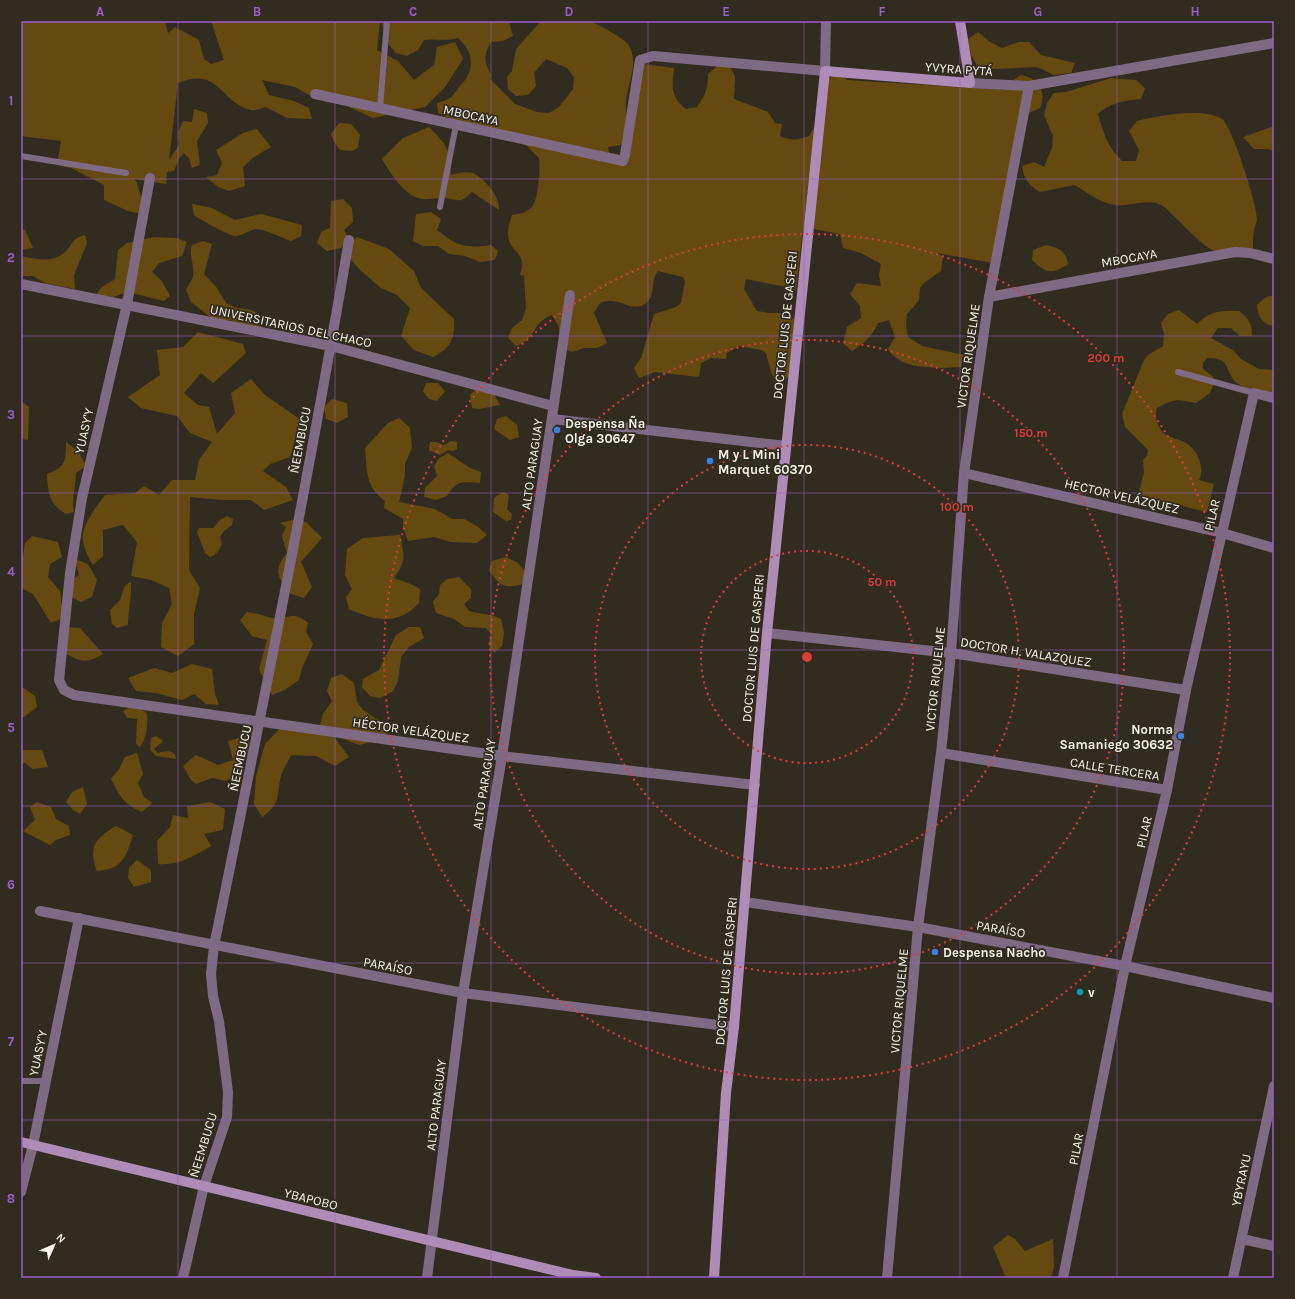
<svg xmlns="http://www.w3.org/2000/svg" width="1295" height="1299" viewBox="0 0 1295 1299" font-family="Karla,sans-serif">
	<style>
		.green { fill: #644a11; fill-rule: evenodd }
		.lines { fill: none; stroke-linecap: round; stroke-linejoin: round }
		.lane { stroke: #7e6a83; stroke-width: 6 }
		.street { stroke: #7e6a83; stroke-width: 10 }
		.secondary { stroke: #ad8db5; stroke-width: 10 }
		.grid { fill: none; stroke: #9a5eca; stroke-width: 1; stroke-opacity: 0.55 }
		.ring { fill: none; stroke: #d93c3c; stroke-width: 2; stroke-dasharray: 2 4 }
		.shop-dot { fill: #3f7fe0; stroke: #322c20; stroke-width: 1.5 }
		.culture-dot { fill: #0f9aa8; stroke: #322c20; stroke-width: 1.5 }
		.labels { text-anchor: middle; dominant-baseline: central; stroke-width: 3.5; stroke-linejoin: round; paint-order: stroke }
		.street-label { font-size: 13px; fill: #f8f4ec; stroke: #322c20 }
		.poi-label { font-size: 13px; font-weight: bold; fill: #f8f4ec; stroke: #322c20; text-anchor: start }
		.centre { fill: #d93c3c; stroke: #322c20; stroke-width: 2 }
		.ring-label { font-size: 12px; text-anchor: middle; font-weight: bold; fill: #d93c3c; stroke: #322c20; stroke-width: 3.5; stroke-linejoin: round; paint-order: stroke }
		.neatline { fill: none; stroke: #9a5eca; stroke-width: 1.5 }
		.grid-label { font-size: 13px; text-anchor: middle; font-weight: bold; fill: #9a5eca }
	</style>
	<rect width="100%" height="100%" fill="#322c20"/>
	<g class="green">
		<path d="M21,21H165L168,33L175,27L199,40L204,59L211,64L224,60L211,21H380L377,50L398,61L414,80L434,65L437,47L455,42L463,59L445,87L425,107L373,118L343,104L307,94L295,87L262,80L269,95L294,101L309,108L312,119L287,118L266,107C262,108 255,111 251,110C220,103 220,66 178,83L169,160L179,145L178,132L183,121L192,122L194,109L207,113L208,123L197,141L200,165L192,168L189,158L184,153L179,159L174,171L167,172L166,184L134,179L137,183L146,215L128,211L104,200V185L71,168L57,165L61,141L21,136Z"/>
		<path d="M381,21H509L513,36L503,41L491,42C483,55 484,62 491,75L490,79L515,104L537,112L549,113L559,107L573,89L574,77L567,68L546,59L534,73L536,86L528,95L516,96L508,89L507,77L512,71L516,49L541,21C556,21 572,20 587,21C596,22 621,37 627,43C632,49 634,59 633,66C630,90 620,102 630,126L644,64L674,68C672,85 670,97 686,109L697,107C705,96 708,88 708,74L718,65L730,66L735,77L734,99L768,112L775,123L782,124L780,136C790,141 799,140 809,136L815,126L829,79L839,72L847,80L1006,90L1010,82L1021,75C1039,78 1047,92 1040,108L1029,113L993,263L937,253L943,257L941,271L925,282L920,288L919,300L907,314L906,325L908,337L922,346L964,355L961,367C938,368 901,371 888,349L895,337L889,320L878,323C872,336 865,343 852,351L843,343L847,327L861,318L860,306L850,294L857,283L881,286L879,275L881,264L861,253L843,248L840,234L814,229L809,176L807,194L810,197L805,229H803L796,289L746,279L744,289L757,311L769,313H780L794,319L790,376L780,383L772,375L766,353L761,350L739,346L727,353L726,359L711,358L701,363L699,377L655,372L639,378L634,368L641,358L654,314L676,307L681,303L685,282L683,277L658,271C650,280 656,296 646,303C635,312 624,302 612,301C608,300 603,302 600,303L594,313L607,343L597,348H584L572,352L562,349L558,325L552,315C531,323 537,339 516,346L508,338L512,328L522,320L526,309L524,276L520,275C521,271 523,266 522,262C522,258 518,254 516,251C505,240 507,229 512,215C519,214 526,213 532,207C539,199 540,168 539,158L524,143L501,140L438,113L437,103C449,100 453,97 459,87C461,84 465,81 467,77C475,62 470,49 458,38C446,42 437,38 424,40L418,50L407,56L396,53L389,45ZM628,140L625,164L610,159L608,147L620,145Z"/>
		<path d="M978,32L990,42L1002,48L1019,42H1029L1041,55L1075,63L1071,73L1054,75L1037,67L994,69L978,67L971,55L968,39Z"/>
		<path d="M1111,78L1136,80L1145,88L1141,99C1126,100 1109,103 1098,114C1103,132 1108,148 1122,161H1136L1139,150L1129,131L1137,121C1157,116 1204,107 1222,119C1232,126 1257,204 1257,219C1257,223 1254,226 1254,230C1252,239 1254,245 1252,255C1219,265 1198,240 1177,219C1172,215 1168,209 1163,206C1149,197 1130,207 1115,205C1100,203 1087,192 1074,185L1040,192C1028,185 1024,179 1022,166L1034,162L1044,167L1052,148L1053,136L1044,115L1047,103L1054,93L1066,92Z"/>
		<path d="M339,123L351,124L360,135L358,147L353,151L340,150L334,142L331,134Z"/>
		<path d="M1274,126V151L1268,149H1254L1243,137Z"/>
		<path d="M429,127C446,144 451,150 451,175C458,173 465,171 473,173C485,179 500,196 499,210L472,192C460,204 460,200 445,198C438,197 430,200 423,199C406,198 390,173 382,159L403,138Z"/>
		<path d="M257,129L271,147L254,157L243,167L245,186L229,191L218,187L206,177L217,175L222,163L216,150L243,133Z"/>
		<path d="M343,199L352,208L353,222L344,230L348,237L341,248L327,251L317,243L321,232L330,228L331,201Z"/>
		<path d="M192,204L212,208L235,220L261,214L302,225L301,236L291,241C283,238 264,229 256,229C249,230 242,236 235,236C230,236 199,219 194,215Z"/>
		<path d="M431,212L441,219L437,230C456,246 467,249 491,245L498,251L495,260L480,262L465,256L449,254L438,246H423L413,241L416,214Z"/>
		<path d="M21,229L25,230L33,248L21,250Z"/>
		<path d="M85,235L87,243L74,275L75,289L47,284L33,276H21V256C36,259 54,264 66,251C75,242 71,239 85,235Z"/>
		<path d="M154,237L177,238L187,242L182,256L159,263L152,272L162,281L170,296L164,301L128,292L113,297L102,303L96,294L102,287L115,279L118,250L127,243Z"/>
		<path d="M357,237L389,249L414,271L421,288L454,319C455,339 451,348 433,357L414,350L401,336L410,308L397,295L381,288L359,269L344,251Z"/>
		<path d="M203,241L212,244L204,274L217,288L226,303L237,308L251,310L265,317L262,327L246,325L230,320H214L191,302L186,290C188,286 192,280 193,276C195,265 188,255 192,245Z"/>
		<path d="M1046,245C1059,248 1066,251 1068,264C1052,275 1045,273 1032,260L1033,250Z"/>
		<path d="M1274,295V326C1262,324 1258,317 1257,305L1266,297Z"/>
		<path d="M1179,310L1197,324C1212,310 1220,311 1239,311C1249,319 1252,323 1252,336H1240L1231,328H1218L1211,338L1233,350L1241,359L1259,369L1274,370V400C1262,396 1246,390 1236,382C1223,370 1233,358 1207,358L1203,363V369L1212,376L1215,381L1210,393L1196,403C1178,399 1174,398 1157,408C1154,417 1157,425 1163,433C1170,438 1179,439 1186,443C1198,450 1205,468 1199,480L1214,484L1207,512L1138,495L1144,473L1143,460L1147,456L1148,450L1125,427L1122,414L1144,360L1148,355L1163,346L1164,334L1161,323L1168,314Z"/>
		<path d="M198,332L243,344L246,353L213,383L201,373L184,393L198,405L209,407L217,434L235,413L231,393L251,379L265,395L301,420L290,457L270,464L263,471L286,487L293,500L264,510L251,500H221L190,497L189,570L200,588L194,614V644L178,656L161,647L162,623L172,604L169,588L151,580L131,576L137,542L123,525L103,530V556L93,565C88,558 81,542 83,533C86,520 97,506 105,495L135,493L144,486L159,495L172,480H195L199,460L212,442L190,433L177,416L141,408L128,397L160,375L157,350L183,347Z"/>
		<path d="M426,383H438L445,391L437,401L429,399L423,391Z"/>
		<path d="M479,387L493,392L500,405L480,409L472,408L470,395Z"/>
		<path d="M332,399L347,403L348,417L337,423L326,419L324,407Z"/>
		<path d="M21,401L29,407L28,440L21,439Z"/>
		<path d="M506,416L517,425L519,437L510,440L494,429L497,419Z"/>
		<path d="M399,418L410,428L412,448L405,464V476L399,502L435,509L452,519H464L477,526L487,535L477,543L451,542L434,537L408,541L403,528V519L384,508L385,501C365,486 367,471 365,448L388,423Z"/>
		<path d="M451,441L457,442V449L453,451L448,450L440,455L429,450L430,442H436L444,445Z"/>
		<path d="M66,442L78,451L86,466L76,473C76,486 71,498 74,512L66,514C49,504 48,493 47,474C66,467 66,461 66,442Z"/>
		<path d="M448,453L470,468L481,472L480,483C462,482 457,480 447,496L436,500L424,497L425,488L437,476L434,467L438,459Z"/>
		<path d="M503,492L509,495L507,509L512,514L511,520L506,521L493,512L494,498Z"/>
		<path d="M227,516L233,519L232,525L224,531L220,537L222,544C219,550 217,555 210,557L205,553L197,532L199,528H213L220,520Z"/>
		<path d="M292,520L306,522L322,538L301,562L312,587L304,598L289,593C278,577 273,570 287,553L282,536L286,527L280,523Z"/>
		<path d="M400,535C404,556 407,560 394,578L413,585L420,589L419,603C398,626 375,621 349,609L346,597L352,589L345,575L347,549L363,538Z"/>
		<path d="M32,536L58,542L62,557L50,564L48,577L60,591L63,618L51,623L33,594L21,588V557L23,556L25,543Z"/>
		<path d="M506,557L518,563L527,574L523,584C505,589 499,586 489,570L492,561Z"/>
		<path d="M75,559L88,564L97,580L92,597L81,602L73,598L66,585L79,575Z"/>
		<path d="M459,577L471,589V598L464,604L469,611C480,615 491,613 501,619L504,633L502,646L494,653L488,644L492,635L486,628L465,627L454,619L436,613L433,602L439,594L440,585L447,579Z"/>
		<path d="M131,582C132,597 128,610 128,625L117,628L112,624L110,610L120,600L125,585Z"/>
		<path d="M247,612C256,613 263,616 272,618C287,621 291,609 308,623L306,632L313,644L302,668L299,680L285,690L272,695L259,669L267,640L252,636L240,620Z"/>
		<path d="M64,627L80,628L103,654C86,664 81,662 65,653Z"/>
		<path d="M409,627H420L424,638L409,647L401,657L398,681L393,691L380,698L370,696L362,687L363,679L379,670L396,635Z"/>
		<path d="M192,664L212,669L215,694L219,705L206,704L194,694L182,700L156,693L136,691L128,678L154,668L172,673Z"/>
		<path d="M342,674L354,683L357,702L363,710L391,729L383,739L359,745L338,737L320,725L323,714L332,701L327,691L331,678Z"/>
		<path d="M21,686L35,696L37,707L24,717H21Z"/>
		<path d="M129,708L140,709L147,713C148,724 147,738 140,747L136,744L137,719L127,718L123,711Z"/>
		<path d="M283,725L334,737L349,757L335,766L316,756L291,755C288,762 283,769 281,776C276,795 282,803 262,817L254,804L256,776L265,744Z"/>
		<path d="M249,735C249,757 245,768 226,781L212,778L196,784L191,780L183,766L196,755L218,765L233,760L228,741Z"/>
		<path d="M156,736L163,741L154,749L158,753C165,751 170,750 175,754L176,759L156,756L150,750L151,738Z"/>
		<path d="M21,750H42L48,767L33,769L25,763L21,764Z"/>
		<path d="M137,753L143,774L138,783L144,797L152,803L142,812C124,804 120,797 111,779L119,769L125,757Z"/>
		<path d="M83,787L87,804L80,814L73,810L66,802L72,792Z"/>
		<path d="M37,802L51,807L56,819L69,826L70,835L56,840L50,845L23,831L35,820L30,807Z"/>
		<path d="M210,802L225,809L223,830L204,834L211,846C194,856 178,866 158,864L157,841L170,827L173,815L188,818L187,806Z"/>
		<path d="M116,826L133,835C126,857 123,869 97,871C88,846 95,839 116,826Z"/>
		<path d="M137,860L151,870V882L134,887L128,878L129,868Z"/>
		<path d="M1008,1235L1015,1239L1025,1251L1053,1239L1054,1267L1051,1278H1006L993,1247Z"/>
	</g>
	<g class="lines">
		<g class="lane">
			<path d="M380,108L387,21"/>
			<path d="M21,156L126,173"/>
			<path d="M440,207L456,125"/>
			<path d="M1178,372L1254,393"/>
			<path d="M21,1081H46"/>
		</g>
		<g class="street">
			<path d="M970,83L1029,86L1274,43"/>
			<path d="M315,94L623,161L625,155L640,60L653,56L825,71L826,21"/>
			<path d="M150,178L127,304L82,498L70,573L59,680L64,690L74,695L502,756L755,785"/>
			<path d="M21,284L331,346L553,406"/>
			<path d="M989,297L1235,252L1250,253L1274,259"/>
			<path d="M552,419L786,446"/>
			<path d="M964,473L1222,533L1274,548"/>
			<path d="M767,633L951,653L1186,690"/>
			<path d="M941,753L1167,790"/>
			<path d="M745,902L918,927L1125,966L1274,998"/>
			<path d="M40,911L463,993L734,1027"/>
			<path d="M21,1192L33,1145L79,918"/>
			<path d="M1242,1239L1274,1246"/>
			<path d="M183,1278L204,1186L227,1117L228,1092L219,1021L213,996L211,974L214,946C262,711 309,476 349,240"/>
			<path d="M427,1278L463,993L502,756L570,295"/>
			<path d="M887,1278L918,927L941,753L951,653L964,473L989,297L1029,86"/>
			<path d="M1063,1278L1125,966L1167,790L1186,690L1254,393L1274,398"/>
			<path d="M1233,1278L1274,1086"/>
		</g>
		<g class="secondary">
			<path d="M21,1142L573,1275L596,1278"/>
			<path d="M714,1278L726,1093L734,1027L767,633L825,71L970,83L960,21"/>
		</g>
	</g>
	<path class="grid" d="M178,21V1278M335,21V1278M491,21V1278M648,21V1278M804,21V1278M960,21V1278M1117,21V1278M21,179H1274M21,336H1274M21,493H1274M21,650H1274M21,806H1274M21,963H1274M21,1120H1274"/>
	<g class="ring">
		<circle cx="807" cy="657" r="106"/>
		<circle cx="807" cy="657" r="212"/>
		<circle cx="807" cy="657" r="317"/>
		<circle cx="807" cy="657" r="423"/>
	</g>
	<g class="shop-dot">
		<circle cx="557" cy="430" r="4"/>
		<circle cx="710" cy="461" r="4"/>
		<circle cx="1181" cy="736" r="4"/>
		<circle cx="935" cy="952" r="4"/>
	</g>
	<circle class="culture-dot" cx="1080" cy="992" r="4"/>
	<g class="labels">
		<g class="street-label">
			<text transform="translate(959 69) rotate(4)">YVYRA PYTÁ</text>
			<text transform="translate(471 115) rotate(12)">MBOCAYA</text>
			<text transform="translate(1129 258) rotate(-10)">MBOCAYA</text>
			<text transform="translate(785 325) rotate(-84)">DOCTOR LUIS DE GASPERI</text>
			<text transform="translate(291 326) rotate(12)">UNIVERSITARIOS DEL CHACO</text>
			<text transform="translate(968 356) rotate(-82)">VICTOR RIQUELME</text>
			<text transform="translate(84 431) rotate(-77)">YUASY'Y</text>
			<text transform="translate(300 440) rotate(-79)">ÑEEMBUCU</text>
			<text transform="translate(532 464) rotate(-82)">ALTO PARAGUAY</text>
			<text transform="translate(1122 496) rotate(13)">HECTOR VELÁZQUEZ</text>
			<text transform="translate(1212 515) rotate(-77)">PILAR</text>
			<text transform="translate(753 648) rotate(-85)">DOCTOR LUIS DE GASPERI</text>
			<text transform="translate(1026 652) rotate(9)">DOCTOR H. VALAZQUEZ</text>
			<text transform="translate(935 679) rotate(-84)">VICTOR RIQUELME</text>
			<text transform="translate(411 730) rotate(8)">HÉCTOR VELÁZQUEZ</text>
			<text transform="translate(240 758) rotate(-78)">ÑEEMBUCU</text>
			<text transform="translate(1115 769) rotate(9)">CALLE TERCERA</text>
			<text transform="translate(484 784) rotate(-81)">ALTO PARAGUAY</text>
			<text transform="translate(1144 832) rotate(-77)">PILAR</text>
			<text transform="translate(1001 929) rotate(10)">PARAÍSO</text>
			<text transform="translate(388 966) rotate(11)">PARAÍSO</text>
			<text transform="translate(726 971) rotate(-85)">DOCTOR LUIS DE GASPERI</text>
			<text transform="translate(899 1001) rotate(-85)">VICTOR RIQUELME</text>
			<text transform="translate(38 1053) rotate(-78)">YUASY'Y</text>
			<text transform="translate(436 1105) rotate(-83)">ALTO PARAGUAY</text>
			<text transform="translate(203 1145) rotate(-73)">ÑEEMBUCU</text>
			<text transform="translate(1076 1149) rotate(-79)">PILAR</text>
			<text transform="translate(1241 1180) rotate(-78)">YBYRAYU</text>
			<text transform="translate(311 1199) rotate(14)">YBAPOBO</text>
		</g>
		<g class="poi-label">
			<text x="565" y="423">Despensa Ña<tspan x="565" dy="15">Olga 30647</tspan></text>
			<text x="718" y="454">M y L Mini<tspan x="718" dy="15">Marquet 60370</tspan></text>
			<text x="1173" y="729" text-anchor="end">Norma<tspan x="1173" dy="15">Samaniego 30632</tspan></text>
			<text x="943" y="952">Despensa Nacho</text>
			<text x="1088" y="992">v</text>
		</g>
	</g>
	<circle cx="807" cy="657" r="6" class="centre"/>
	<g class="ring-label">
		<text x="1106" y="362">200 m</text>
		<text x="1031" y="437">150 m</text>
		<text x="957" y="511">100 m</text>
		<text x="882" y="586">50 m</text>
	</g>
	<rect width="1295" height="1299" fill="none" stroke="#322c20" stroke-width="44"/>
	<g transform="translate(54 1245) rotate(45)" stroke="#322c20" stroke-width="3" paint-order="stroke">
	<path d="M0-3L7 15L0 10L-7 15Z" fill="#f8f4ec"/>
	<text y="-6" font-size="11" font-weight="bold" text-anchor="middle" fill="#f8f4ec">N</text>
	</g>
	<rect x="22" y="22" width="1251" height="1255" class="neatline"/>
	<g class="grid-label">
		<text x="100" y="16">A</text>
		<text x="257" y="16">B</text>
		<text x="413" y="16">C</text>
		<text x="569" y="16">D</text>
		<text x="726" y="16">E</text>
		<text x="882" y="16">F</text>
		<text x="1038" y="16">G</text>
		<text x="1195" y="16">H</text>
		<text x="11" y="105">1</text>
		<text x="11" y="262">2</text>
		<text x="11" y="419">3</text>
		<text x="11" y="576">4</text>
		<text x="11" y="732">5</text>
		<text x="11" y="889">6</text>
		<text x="11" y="1046">7</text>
		<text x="11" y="1203">8</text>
	</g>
</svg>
